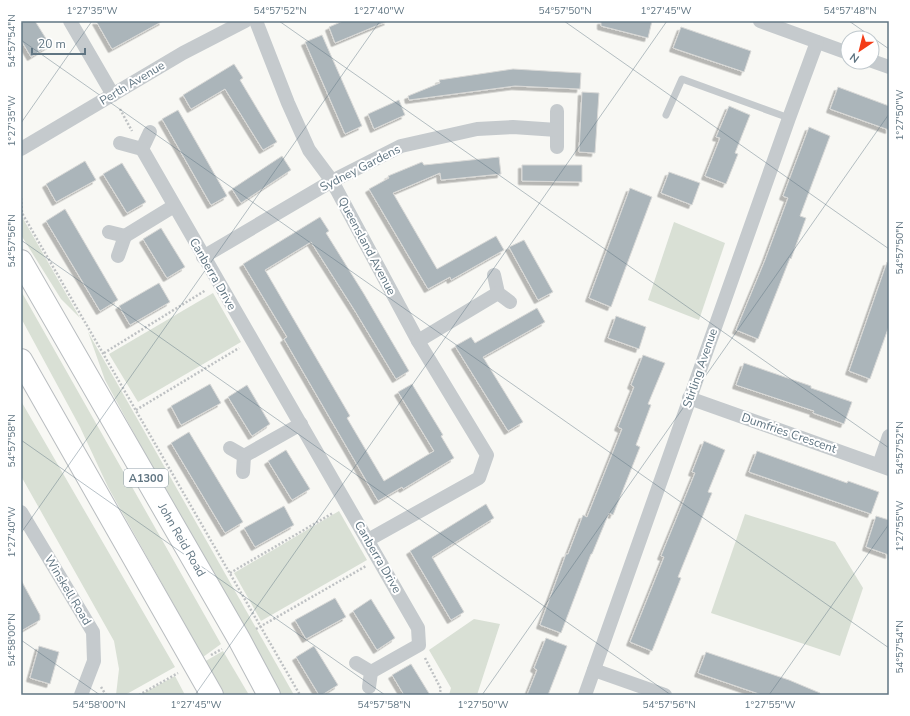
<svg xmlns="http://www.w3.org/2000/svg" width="910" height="716" viewBox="0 0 910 716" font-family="'Nunito Sans',sans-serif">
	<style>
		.green { fill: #d9e0d5 }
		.building { fill: #abb5ba; stroke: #d9d9d7; filter: url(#shadow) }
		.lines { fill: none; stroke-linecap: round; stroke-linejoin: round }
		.highway-casing { stroke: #b9bdc0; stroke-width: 24 }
		.path { stroke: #bec1c3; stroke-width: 2.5; stroke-dasharray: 2 2; stroke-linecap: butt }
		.lane { stroke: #c5cacd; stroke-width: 7 }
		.street { stroke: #c5cacd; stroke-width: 14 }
		.highway { stroke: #fff; stroke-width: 22 }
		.ticks { fill: none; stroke: #607582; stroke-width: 1; stroke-opacity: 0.45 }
		.labels { text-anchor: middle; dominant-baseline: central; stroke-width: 4; stroke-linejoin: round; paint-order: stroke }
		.shield { fill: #fff; stroke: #909ea8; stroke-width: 1 }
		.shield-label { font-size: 11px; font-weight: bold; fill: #607582 }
		.street-label { font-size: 12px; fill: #607582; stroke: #fff }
		.neatline { fill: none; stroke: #607582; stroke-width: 1.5 }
		.ticks-label { font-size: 10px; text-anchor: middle; fill: #607582 }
	</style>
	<defs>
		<filter id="shadow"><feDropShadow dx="-3.5" dy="3.5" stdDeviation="0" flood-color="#0004"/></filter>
	</defs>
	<rect width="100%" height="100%" fill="#f8f8f4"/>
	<g class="green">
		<path d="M21,215L80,318L61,299L21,235Z"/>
		<path d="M674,222L725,243L699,320L648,300Z"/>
		<path d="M21,291L221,644L203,657L108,487L80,427L21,318Z"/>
		<path d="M213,293L241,342L138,402L109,354Z"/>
		<path d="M88,332L294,695H276L105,380Z"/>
		<path d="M21,401L175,667L125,695H116L119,669L114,641L21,476Z"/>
		<path d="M339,511L367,560L261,621L234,573Z"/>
		<path d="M745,514L835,542L863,588L840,656L711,613Z"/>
		<path d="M474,619L500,624L477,695H449L451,688L429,650Z"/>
		<path d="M223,651L249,695H223L204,662Z"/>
		<path d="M175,676L185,695H140Z"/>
	</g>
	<g class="building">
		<path d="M21,21H35L50,45L31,57L21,40Z"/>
		<path d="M96,21H163L112,49Z"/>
		<path d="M343,21H388L335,43L329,27Z"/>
		<path d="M601,21H652L648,38L601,26Z"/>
		<path d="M681,27L751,51L744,72L673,48Z"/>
		<path d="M322,35L362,126L345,134L305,42Z"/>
		<path d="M234,64L243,78L240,80L277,142L263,150L225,89L191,109L183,95Z"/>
		<path d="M513,69L581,73L580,89L515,86L409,100L408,96L440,83L439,80Z"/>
		<path d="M838,87L889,106V130L830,109Z"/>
		<path d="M582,92L599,93L595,153L579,152Z"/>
		<path d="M399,100L405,115L374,129L368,114Z"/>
		<path d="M729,106L750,115L735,153L738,154L726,184L705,176L720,138L716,137Z"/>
		<path d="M178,110L227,196L211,205L162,119Z"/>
		<path d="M809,127L830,136L800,216L806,218L791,259L790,258L758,339L736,330L765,260L788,198L783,196Z"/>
		<path d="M282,156L291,170L241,203L232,189Z"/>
		<path d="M499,157L501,174L441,180L440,173L393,193L437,269L496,236L504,250L451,280L450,277L428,289L369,189L389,178L388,176L422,162L424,165Z"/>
		<path d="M85,161L96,180L56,202L46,184Z"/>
		<path d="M122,163L146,202L127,213L103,174Z"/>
		<path d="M522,165H582V182L522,181Z"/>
		<path d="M669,172L700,183L692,205L661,193Z"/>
		<path d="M630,188L652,197L611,307L589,298Z"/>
		<path d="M65,209L118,300L100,311L46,221Z"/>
		<path d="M320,217L329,231L326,233L364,294L409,371L396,379L355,311L311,242L265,270L350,416L347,418L384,481L434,451L398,392L412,384L443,435L441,436L454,458L403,489L402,487L378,501L284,339L287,337L243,264Z"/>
		<path d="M161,228L185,267L167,278L143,239Z"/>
		<path d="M524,240L553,292L538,300L509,247Z"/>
		<path d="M887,262L889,263V326L870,379L849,371Z"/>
		<path d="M159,283L170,302L130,325L119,306Z"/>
		<path d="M537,308L545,322L483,357L523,422L508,431L455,346L471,337L475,343Z"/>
		<path d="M616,316L646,327L639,349L608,338Z"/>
		<path d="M643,355L665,363L648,404L651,405L636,445L640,447L613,515L609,513L592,554H591L561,633L540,625L566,554H568L583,515L587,517L622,429L618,427L634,387L631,385Z"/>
		<path d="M744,363L811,386V388L852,402L844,424L813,413L814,411L736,385Z"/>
		<path d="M210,384L221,403L181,425L171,406Z"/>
		<path d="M247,385L270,424L252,436L228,397Z"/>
		<path d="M189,432L243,522L225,533L171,443Z"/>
		<path d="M704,441L725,450L708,492L712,493L678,577L681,578L652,651L630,642L664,557L661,556L695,473L692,472Z"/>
		<path d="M286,450L310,489L292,500L268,461Z"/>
		<path d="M757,451L847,483L848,481L879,492L871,514L749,472Z"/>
		<path d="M486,504L494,518L432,557L464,612L451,620L410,551Z"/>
		<path d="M284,506L294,525L255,547L244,528Z"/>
		<path d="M876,516L889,520V555L866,547Z"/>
		<path d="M21,580L40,615V620L21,631Z"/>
		<path d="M335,598L346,617L306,639L295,620Z"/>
		<path d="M371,599L395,638L377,650L353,611Z"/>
		<path d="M546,638L567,646L548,695H527L537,670L534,668Z"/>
		<path d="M39,646L59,652L50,684L30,678Z"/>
		<path d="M314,646L338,685L322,695H319L296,657Z"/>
		<path d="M706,652L789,680L820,693V695H762L698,673Z"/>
		<path d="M411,664L430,695H404L392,675Z"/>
	</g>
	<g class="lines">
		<g class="highway-casing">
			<g id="highway">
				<path d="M21,261L239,639L269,695"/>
				<path d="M21,360L212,695"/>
			</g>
		</g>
		<g class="path">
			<path d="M120,109L132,131"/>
			<path d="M21,198L22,213L300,695"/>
			<path d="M104,353L206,290"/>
			<path d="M136,410L239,348"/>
			<path d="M230,573L333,513"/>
			<path d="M256,629L366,566"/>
			<path d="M211,655L222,649"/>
			<path d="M425,658L441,689L439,695"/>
			<path d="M101,687L106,695"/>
			<path d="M139,695L178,673"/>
		</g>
		<path class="lane" d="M666,115L682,79L789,118"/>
		<g class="street">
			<path d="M70,21L113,95"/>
			<path d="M256,21L288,103L309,150L332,181L418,341L487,455L479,478L368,540"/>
			<path d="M760,21L848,53"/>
			<path d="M872,61L889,67"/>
			<path d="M557,111V147"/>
			<path d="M120,143L142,149L150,132"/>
			<path d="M21,149L183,53L245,21"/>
			<path d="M142,149L418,628L419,645L371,672"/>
			<path d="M109,232L125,236L118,256"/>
			<path d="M125,236L174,206"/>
			<path d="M203,257L332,181L401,146L477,129L513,127L557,130"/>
			<path d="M494,275L498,293L510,302"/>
			<path d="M418,341L498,293"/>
			<path d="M689,398L889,469"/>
			<path d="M230,448L244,456L243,472"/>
			<path d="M244,456L301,424"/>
			<path d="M879,465L889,436"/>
			<path d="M21,512L93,632L94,661L81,695"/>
			<path d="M356,663L371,672L369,687"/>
			<path d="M594,670L665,695"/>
			<path d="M585,695L789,118L817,42"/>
		</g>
		<use href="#highway" class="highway"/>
	</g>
	<path class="ticks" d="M279,21L889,448M564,21L889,249M849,21L889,49M21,40L889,648M21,123L92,21M21,240L671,695M21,440L385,695M21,533L380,21M21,640L100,695M195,695L667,21M482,695L889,114M769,695L889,524"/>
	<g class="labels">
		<rect class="shield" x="124" y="469" width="44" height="18" rx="3"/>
		<g class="shield-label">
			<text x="146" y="478">A1300</text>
		</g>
		<g class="street-label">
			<text transform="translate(132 83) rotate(-31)">Perth Avenue</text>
			<text transform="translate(360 168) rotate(-27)">Sydney Gardens</text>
			<text transform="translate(367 246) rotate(62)">Queensland Avenue</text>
			<text transform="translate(213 274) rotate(60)">Canberra Drive</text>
			<text transform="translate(700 368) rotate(-71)">Stirling Avenue</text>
			<text transform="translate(789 433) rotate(19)">Dumfries Crescent</text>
			<text transform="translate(182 540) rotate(60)">John Reid Road</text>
			<text transform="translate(378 557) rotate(60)">Canberra Drive</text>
			<text transform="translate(68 590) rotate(59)">Winskell Road</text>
		</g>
	</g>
	<rect width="910" height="716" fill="none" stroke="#ffffff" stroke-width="44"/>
	<g transform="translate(860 50) rotate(215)"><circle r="19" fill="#ffffff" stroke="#bfc8cd"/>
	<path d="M0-3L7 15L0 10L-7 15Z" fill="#f43d18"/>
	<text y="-6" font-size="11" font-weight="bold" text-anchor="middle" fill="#607582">N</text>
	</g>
	<path d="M32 48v6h53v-6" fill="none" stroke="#607582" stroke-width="2"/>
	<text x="38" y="48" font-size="12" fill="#607582" stroke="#ffffff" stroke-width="3" paint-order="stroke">20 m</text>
	<rect x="22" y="22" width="866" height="672" class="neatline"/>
	<g class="ticks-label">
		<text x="92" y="14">1°27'35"W</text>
		<text x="280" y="14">54°57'52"N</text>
		<text x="379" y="14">1°27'40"W</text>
		<text x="565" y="14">54°57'50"N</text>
		<text x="666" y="14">1°27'45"W</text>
		<text x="850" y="14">54°57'48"N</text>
		<text transform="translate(11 41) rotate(-90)" y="4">54°57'54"N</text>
		<text transform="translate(899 115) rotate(-90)" y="4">1°27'50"W</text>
		<text transform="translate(11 121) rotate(-90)" y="4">1°27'35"W</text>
		<text transform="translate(11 241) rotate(-90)" y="4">54°57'56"N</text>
		<text transform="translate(899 248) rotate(-90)" y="4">54°57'50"N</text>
		<text transform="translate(11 441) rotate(-90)" y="4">54°57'58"N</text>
		<text transform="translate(899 448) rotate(-90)" y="4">54°57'52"N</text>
		<text transform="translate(899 526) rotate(-90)" y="4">1°27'55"W</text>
		<text transform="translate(11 532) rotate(-90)" y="4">1°27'40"W</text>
		<text transform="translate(11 640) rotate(-90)" y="4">54°58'00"N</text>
		<text transform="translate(899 647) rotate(-90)" y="4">54°57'54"N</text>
		<text x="99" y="708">54°58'00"N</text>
		<text x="196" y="708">1°27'45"W</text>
		<text x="384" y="708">54°57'58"N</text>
		<text x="483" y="708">1°27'50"W</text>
		<text x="669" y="708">54°57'56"N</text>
		<text x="770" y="708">1°27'55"W</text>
	</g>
</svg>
